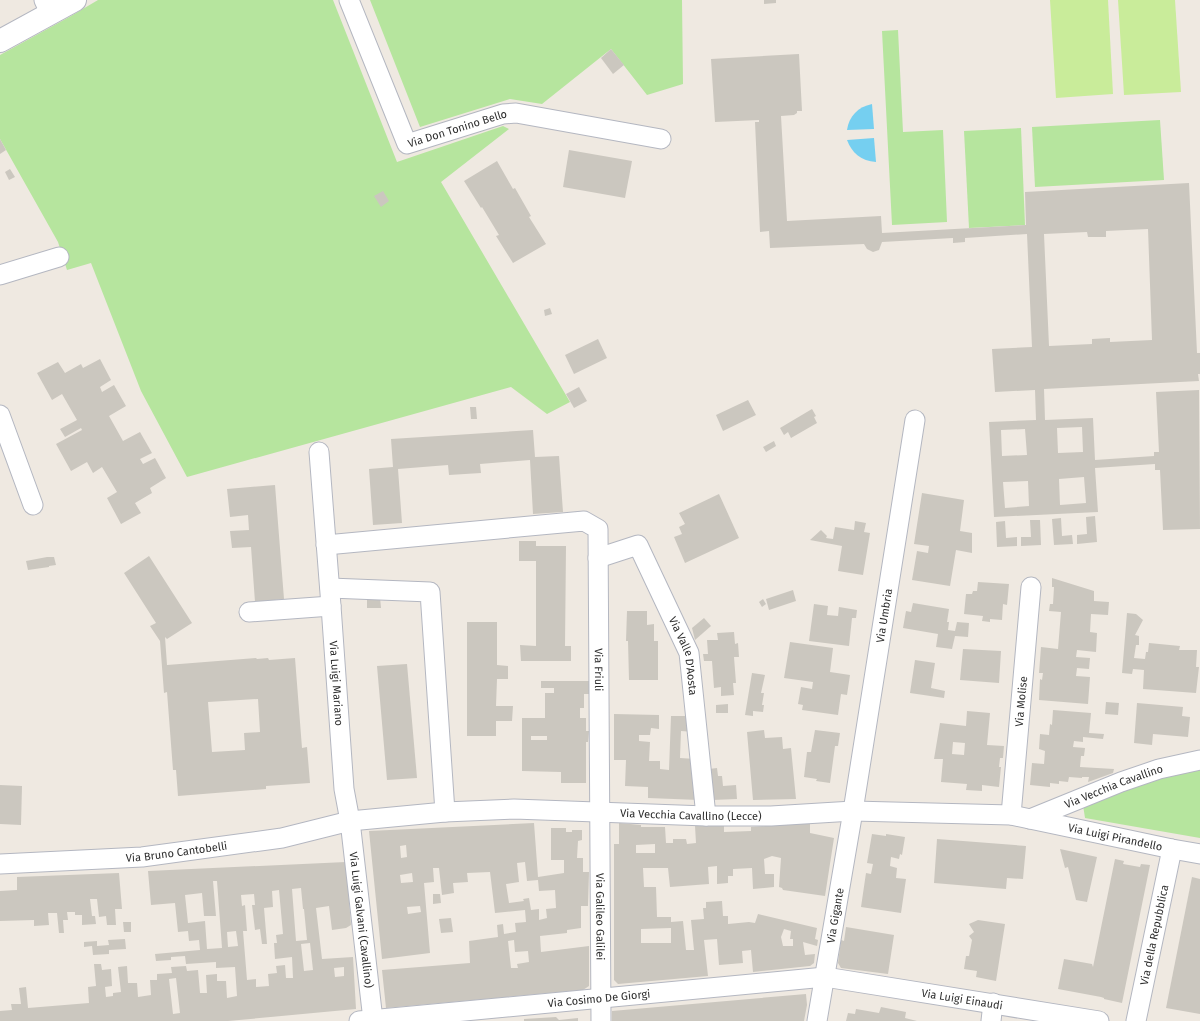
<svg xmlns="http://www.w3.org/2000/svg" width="1200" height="1021" viewBox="0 0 1200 1021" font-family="'Fira Sans',sans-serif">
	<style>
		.green { fill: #b6e59e }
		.pitch { fill: #c9ec9a }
		.water { fill: #75cff0 }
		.building { fill: #cbc7bf; fill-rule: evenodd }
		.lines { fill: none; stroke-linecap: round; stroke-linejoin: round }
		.street-casing { stroke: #b4b7c1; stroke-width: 21 }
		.secondary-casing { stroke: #b4b7c1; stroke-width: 24 }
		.street { stroke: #fff; stroke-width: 19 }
		.secondary { stroke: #fff; stroke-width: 22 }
		.labels { text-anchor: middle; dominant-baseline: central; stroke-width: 3; stroke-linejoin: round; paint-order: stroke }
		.street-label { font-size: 11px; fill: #2e2e2e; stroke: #fff }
	</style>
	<rect width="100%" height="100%" fill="#efe9e1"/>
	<g class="green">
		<path d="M98,0H333L397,162L503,126L509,129L441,182L570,402L547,414L511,387L187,477L141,391L91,263L67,270L58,242L0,139V55L71,16Z"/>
		<path d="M370,0H682L683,84L647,95L611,49L542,104L510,99L420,127Z"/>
		<path d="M898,30L903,132L943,130L947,222L892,225L882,31Z"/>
		<path d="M1160,120L1164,180L1035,187L1032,127Z"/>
		<path d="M1021,128L1025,225L969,228L964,131Z"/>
		<path d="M1200,767V838L1085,818L1083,805L1139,782Z"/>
	</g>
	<g class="pitch">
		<path d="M1050,0H1108L1113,94L1056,98Z"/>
		<path d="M1118,0H1175L1181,92L1124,95Z"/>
	</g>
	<g class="water">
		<path d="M872,104L874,129L847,130C849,116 858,107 872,104Z"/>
		<path d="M874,138L876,162C861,161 852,153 847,140Z"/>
	</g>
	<g class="building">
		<path d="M764,0H776V3L764,4Z"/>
		<path d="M611,49L624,65L613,74L601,58Z"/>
		<path d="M799,54L802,111H797V113L794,115L781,116L787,221L881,216L882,233L1026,225L1025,192L1189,183L1197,353H1200V374H1198L1199,381L1044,389L1045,420L1093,418L1095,460L1154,456V452H1159L1156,392L1199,390L1200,529L1163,530L1160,470H1155V464L1095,468L1098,512L994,517L989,422L1036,420L1035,390L995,392L992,349L1032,347L1027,234L965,238V242L953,243V238L882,242L879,250L873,252L867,249L864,244L770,248L769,231L760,232L755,122H759V120L715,122L711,59ZM1148,229L1152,340L1110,342V338L1092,339V344L1049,346L1044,234L1087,232L1088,237H1106V231ZM1082,427L1083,452L1058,453L1057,428ZM1025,429L1027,455L1002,456L1001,430ZM1084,477L1086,503L1060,505L1059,479ZM1028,481L1029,506L1005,508L1003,482Z"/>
		<path d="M0,139L6,150L0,154Z"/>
		<path d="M569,150L632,161L625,198L563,187Z"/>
		<path d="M497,161L513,189L515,188L531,216L529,217L546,244L513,263L496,236L499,235L482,207L481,208L464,181Z"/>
		<path d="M10,169L15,177L9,180L5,172Z"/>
		<path d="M383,191L389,201L381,207L374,196Z"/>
		<path d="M550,308L552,314L545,316L544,310Z"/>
		<path d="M598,339L607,358L574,374L565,355Z"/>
		<path d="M100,359L111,380L100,387L102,392L114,385L126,406L109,416L123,441L140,432L152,453L140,459L143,464L155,458L166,478L150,488L152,493L135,503L141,513L121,524L107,498L117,492L102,467L93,473L87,462L71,471L56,444L82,430L81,428L65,437L60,429L77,420L62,394L52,400L37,373L58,362L65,373L81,364L83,368Z"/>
		<path d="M579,387L587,401L574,408L566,394Z"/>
		<path d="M748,400L756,415L723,431L716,415Z"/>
		<path d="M470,407H476L477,419H471Z"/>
		<path d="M812,409L816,416L814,417L817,423L791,438L788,432L784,435L780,428Z"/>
		<path d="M533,430L535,457L559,456L563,512L533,514L530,460L480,464L481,473L449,475L448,465L398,469L402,523L373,525L369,469L393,467L391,439Z"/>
		<path d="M774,441L776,446L766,452L763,447Z"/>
		<path d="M275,485L284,599L255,602L251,547L232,548L230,531L249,530L248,515L230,517L227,489Z"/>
		<path d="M922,493L964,500L960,531L972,533V553L956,550L950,586L912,580L917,551L928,553L929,546L914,544Z"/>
		<path d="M719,494L739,538L685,563L674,537L682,534L679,527L685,524L679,513Z"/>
		<path d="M1095,516L1097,542L1077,544V535L1087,534L1086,517Z"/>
		<path d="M1061,518L1062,536L1072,535L1073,544L1054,545L1052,519Z"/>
		<path d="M1030,520H1040L1041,545L1021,546V537H1031Z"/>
		<path d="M855,521L866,523L864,532L870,533L863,575L838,571L842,546L810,540L821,530L827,536L826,538L833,539L835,527L854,530Z"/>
		<path d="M1005,521L1006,538L1017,537V546L997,547L996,522Z"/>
		<path d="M519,541H536V546H566L565,646H571V661H521L520,645L536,646V561H519Z"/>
		<path d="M149,556L192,623L167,639L165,637L167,665L256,658L257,659L268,658L269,660L295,658L302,748L307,747L310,783L266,786V789L178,796L176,770H173L167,692L164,693L160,641L150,626L156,623L124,573ZM258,699L260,732L244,733L245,750L212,752L208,702Z"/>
		<path d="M47,557H54L56,565L49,566V567L28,570L26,561Z"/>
		<path d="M1052,578L1094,591V601L1109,602L1108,615L1091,614L1090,632L1097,633L1096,652L1077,650L1076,657L1090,658L1089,669L1077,668L1076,676L1090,677L1088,704L1039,700L1040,679L1042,680L1043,673H1039L1041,647L1058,649L1061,612L1049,611L1050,604H1053L1054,587H1052Z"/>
		<path d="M978,582L1009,584L1007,605L1003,604L1002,620L990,619V622L982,621L983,616L964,614L966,594H972L973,591H977Z"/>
		<path d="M793,590L796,601L769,610L766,599Z"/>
		<path d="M367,597H380L381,608H367Z"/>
		<path d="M763,599L766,604L762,607L759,602Z"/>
		<path d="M913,603L949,609L947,622H949L948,630L955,631L957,622L969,623L968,637L955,636L952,649L936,647L938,634L903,628L906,611L911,612Z"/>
		<path d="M814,604L828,606L827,615L838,616L839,607L857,610L856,618H852L849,646L809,641Z"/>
		<path d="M627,611H647V625L654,624V641H658V680H629L628,641H626Z"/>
		<path d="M1127,613L1136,614L1143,620L1135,635L1139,636V645H1136L1134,658L1145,659L1146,652H1148L1149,643L1180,646L1179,650H1197L1196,667H1199L1196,693L1143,689L1144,670L1133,669L1132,674L1122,673Z"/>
		<path d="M704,618L711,626L695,640L692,628Z"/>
		<path d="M467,622H497V665L508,666V679H497L496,706H513L512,721H496V736H467Z"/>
		<path d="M734,632L735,644L738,643L739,657H734L736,683H733L734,695L721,696V687L714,688L712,661H704L703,654H708L707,640H718L717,633Z"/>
		<path d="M790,642L833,648L830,672L850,675L847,695L841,694L838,715L802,710L803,705L798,704L801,687L812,689L813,682L784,678Z"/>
		<path d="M963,649L1001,651L999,683L960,680Z"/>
		<path d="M915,660L935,663L931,688L945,691L944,698L910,693Z"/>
		<path d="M407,664L417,778L387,780L377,666Z"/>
		<path d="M752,673L765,675L761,693H764L762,705H764L763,712L753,711V716L745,715Z"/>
		<path d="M541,681H589V694H584V708H580V718H586V731H589L588,742H586V783H561V772L522,771V718H545V693H554V688H541ZM531,736H547V740H531Z"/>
		<path d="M1106,702L1119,703L1118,715L1105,714Z"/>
		<path d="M1137,703L1183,707L1182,716L1190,717L1188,737L1153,734L1152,745L1134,743Z"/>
		<path d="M728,704V713H716V705Z"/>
		<path d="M1053,710L1091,713L1089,733L1104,734L1103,739L1083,737V742L1074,741L1073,747L1085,748L1084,756H1081L1080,767L1114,769L1113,773L1088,782L1089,777H1082V778L1069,777L1068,782L1059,781V784L1050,783V787L1030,785L1032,763L1044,764L1045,751L1039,749L1040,734L1049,735L1050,724L1052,725Z"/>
		<path d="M967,711L990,713L987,745L1004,746L1003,758H1000L999,767H1001L999,787L982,785V791L966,790L967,784L941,782L943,759H934L940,723L966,726ZM953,742L965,743L964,755L952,754Z"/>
		<path d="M614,714L659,715V729L651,728L650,735H639V741L650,742L649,761H660V769L669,770L671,716H694V732L681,731L680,758L696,759L699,800L648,798V787L625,786L626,760H614Z"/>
		<path d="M764,730L765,738L782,737L783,749L791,748L796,799L753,800L747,732Z"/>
		<path d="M815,730L840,733L838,746H835L830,783L816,781L817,779L804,777L807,752H811Z"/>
		<path d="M717,768L718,776H722L723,786L736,785L737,799L712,800L709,769Z"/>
		<path d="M0,785L22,786L21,825L0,824Z"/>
		<path d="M534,823L538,877L564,873V860H551V828H566V832H572V830H582V840L578,841L577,858H583V872H589L588,906H581V928L567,930V933L540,936L541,952L589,946V986L583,990L386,1008L382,970L470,963L469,941L498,937L497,925L503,924L504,934L516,932L515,923L526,922L525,910L495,913L490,872L467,873L468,882L453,883L454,893L442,895L439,868H433L434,882L424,883L430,953L382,959L369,831ZM406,845L407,857L401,858L400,846ZM525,862L527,881L538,880L539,891L555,890L556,908L546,909L547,918L539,920V909L531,910L529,898L523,899L524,901L509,903L506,884L519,882L517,863ZM412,873L413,882L401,883L400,875ZM420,906L421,912L408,914L407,907ZM514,940L515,952L528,951L529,962L517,964L518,968H511L508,941Z"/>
		<path d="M619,823L641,825V827H665L666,843H673V839H686L687,844L696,843L695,826L724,825V832L751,831V827L810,823V833L834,838L825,896L783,890L782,888L779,887L781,858L772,856L764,859L765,874H774V887L753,889L752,868L733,869V876H728V883L717,884V866L708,867L709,884L670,887L668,868H643L644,887H656L657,917H671V922L683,921L686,950H694L691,920L704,919L703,908H706V902L722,901L723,916H728V924L749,922L755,923L758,914L817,928L815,939L818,940L817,946L803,942L805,955L815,954L814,963L810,966L753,972L751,950L742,951L743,963L719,965L717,939L704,940L708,976L618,984L614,980V844H619ZM655,844V853H636V845ZM671,928V943H641V929ZM784,929L791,931L790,939H793V946H783L781,937Z"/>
		<path d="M872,834L886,836V834L905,837L902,855L900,854L899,859L891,857L890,866L897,868L896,878L906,879L901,913L861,907L866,873L871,874L873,864L867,863Z"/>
		<path d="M937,839L1026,846L1023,879L1007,878L1006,889L934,883Z"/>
		<path d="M1060,849L1097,857L1087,902L1076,900L1068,867L1065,868Z"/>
		<path d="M1115,859L1124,861L1123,864L1140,867L1141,864L1150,865L1122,1003L1104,999V998L1101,997L1058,989L1064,959L1092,964L1093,967Z"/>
		<path d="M346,862L351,925L346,928L332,930L329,906L316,908L322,959L353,957L356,1009L228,1021H0V1011L12,1010L11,1004H21L19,988L26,987L28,1008L89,1003L88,987L96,986L94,964H101L102,970L111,969L112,986L105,987L106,997L113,996V993L121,992L118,967L127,966L128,983H137L138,997L151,995L150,980H157V974L172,973L171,967L186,966L187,971L198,970L200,993H207L206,975L217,974V981H226L227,998L237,996L235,967L216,968V962L186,964L185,956L171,957V960L156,961L155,954L200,950L199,940L189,941L188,931L178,932L175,903L151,905L148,871ZM213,881H217L222,948L207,949L205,921L188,923L185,895L202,893L204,916H216ZM301,888L303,909H304L307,940L296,941L292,889ZM279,890L283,934L276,935L277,943H274L275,959L292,957L293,978H286L285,965L276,966L277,973L268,974L269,986L256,987V979L247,980L243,931H247L245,905L242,906L241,895L254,894L255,905H252L255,930L260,929L262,944H267L264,908L273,907L272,891ZM236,931L238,946L228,947L227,932ZM310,943L313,970L304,971L301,944ZM344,967V976L335,977L334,968ZM176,978L180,1013L173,1014L169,979Z"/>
		<path d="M119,873L122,909H115L116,925H107L106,916L99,917L97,899H90L92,916H95L96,924L82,925V915H75V912H67L68,920H63L64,933H59L57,913H48L49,925L34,926V920L0,921V891L17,890V877Z"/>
		<path d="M1192,877L1200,879V1014L1166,1008Z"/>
		<path d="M433,894H440L441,903L433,904Z"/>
		<path d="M451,918L453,932L441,933L439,919Z"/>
		<path d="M978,920L1005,924L996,981L976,977L977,971L964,969L966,956H969L972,940L969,936L974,932L969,924Z"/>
		<path d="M123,922H131V932H124Z"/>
		<path d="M846,927L894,935L888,974L841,968L838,963L841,940L844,941Z"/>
		<path d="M125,939L126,949L109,950V954L93,955L92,946L84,947V942L97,941V946L109,945L108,940Z"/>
		<path d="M806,994L807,1005L804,1021H612V1011Z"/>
		<path d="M881,1007L906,1012L905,1018L917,1021H846L848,1013L855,1014L856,1009L879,1013Z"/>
		<path d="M556,1017L559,1020L578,1018V1021H524V1019Z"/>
	</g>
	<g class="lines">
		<g class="street-casing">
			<g id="street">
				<path d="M44,0L50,13"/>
				<path id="s1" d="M349,0L407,144L503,114L516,113L661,139"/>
				<path d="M0,275L59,257"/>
				<path d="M0,415L33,505"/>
				<path id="s2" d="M319,452L331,606L344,789L350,821L373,1020"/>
				<path id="s3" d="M326,545L584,521L598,529L601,1021"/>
				<path id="s4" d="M598,558L638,545L689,653L706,816"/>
				<path d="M330,588L430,592L445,812"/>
				<path d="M249,612L331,606"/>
				<path id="s5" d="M1011,815L1031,587"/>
				<path id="s6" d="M1030,819L1121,782L1159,769L1200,760"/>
				<path id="s7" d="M0,864L142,857L282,838L350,821L445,812L514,809L706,816H771L853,811L1011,815L1172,849L1200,854"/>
				<path id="s8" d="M359,1021L825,977L1099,1021"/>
				<path id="s9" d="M817,1021L853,811L915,420"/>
				<path d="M991,1021L993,1003"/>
				<path id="s10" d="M1136,1021L1172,849"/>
			</g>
		</g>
		<g class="secondary-casing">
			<path id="secondary" d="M0,41L75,0"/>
		</g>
		<use href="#street" class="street"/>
		<use href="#secondary" class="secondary"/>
	</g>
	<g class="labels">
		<g class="street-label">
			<text stroke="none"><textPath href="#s1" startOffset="208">Via Don Tonino Bello</textPath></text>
			<text stroke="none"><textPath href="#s9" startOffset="411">Via Umbria</textPath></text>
			<text stroke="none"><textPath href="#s4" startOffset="163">Via Valle D'Aosta</textPath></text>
			<text stroke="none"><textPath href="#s3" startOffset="416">Via Friuli</textPath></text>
			<text stroke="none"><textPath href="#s2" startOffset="232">Via Luigi Mariano</textPath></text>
			<text stroke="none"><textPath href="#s5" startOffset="114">Via Molise</textPath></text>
			<text stroke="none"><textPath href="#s6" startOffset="90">Via Vecchia Cavallino</textPath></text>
			<text stroke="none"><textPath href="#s7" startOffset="695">Via Vecchia Cavallino (Lecce)</textPath></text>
			<text stroke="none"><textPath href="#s7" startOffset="1122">Via Luigi Pirandello</textPath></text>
			<text stroke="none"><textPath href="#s7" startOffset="177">Via Bruno Cantobelli</textPath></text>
			<text stroke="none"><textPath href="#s3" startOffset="663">Via Galileo Galilei</textPath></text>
			<text stroke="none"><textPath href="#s9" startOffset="107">Via Gigante</textPath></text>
			<text stroke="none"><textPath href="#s2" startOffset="470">Via Luigi Galvani (Cavallino)</textPath></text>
			<text stroke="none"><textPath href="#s10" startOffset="88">Via della Repubblica</textPath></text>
			<text stroke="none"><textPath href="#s8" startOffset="241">Via Cosimo De Giorgi</textPath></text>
			<text stroke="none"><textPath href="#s8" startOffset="607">Via Luigi Einaudi</textPath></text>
		</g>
	</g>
</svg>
